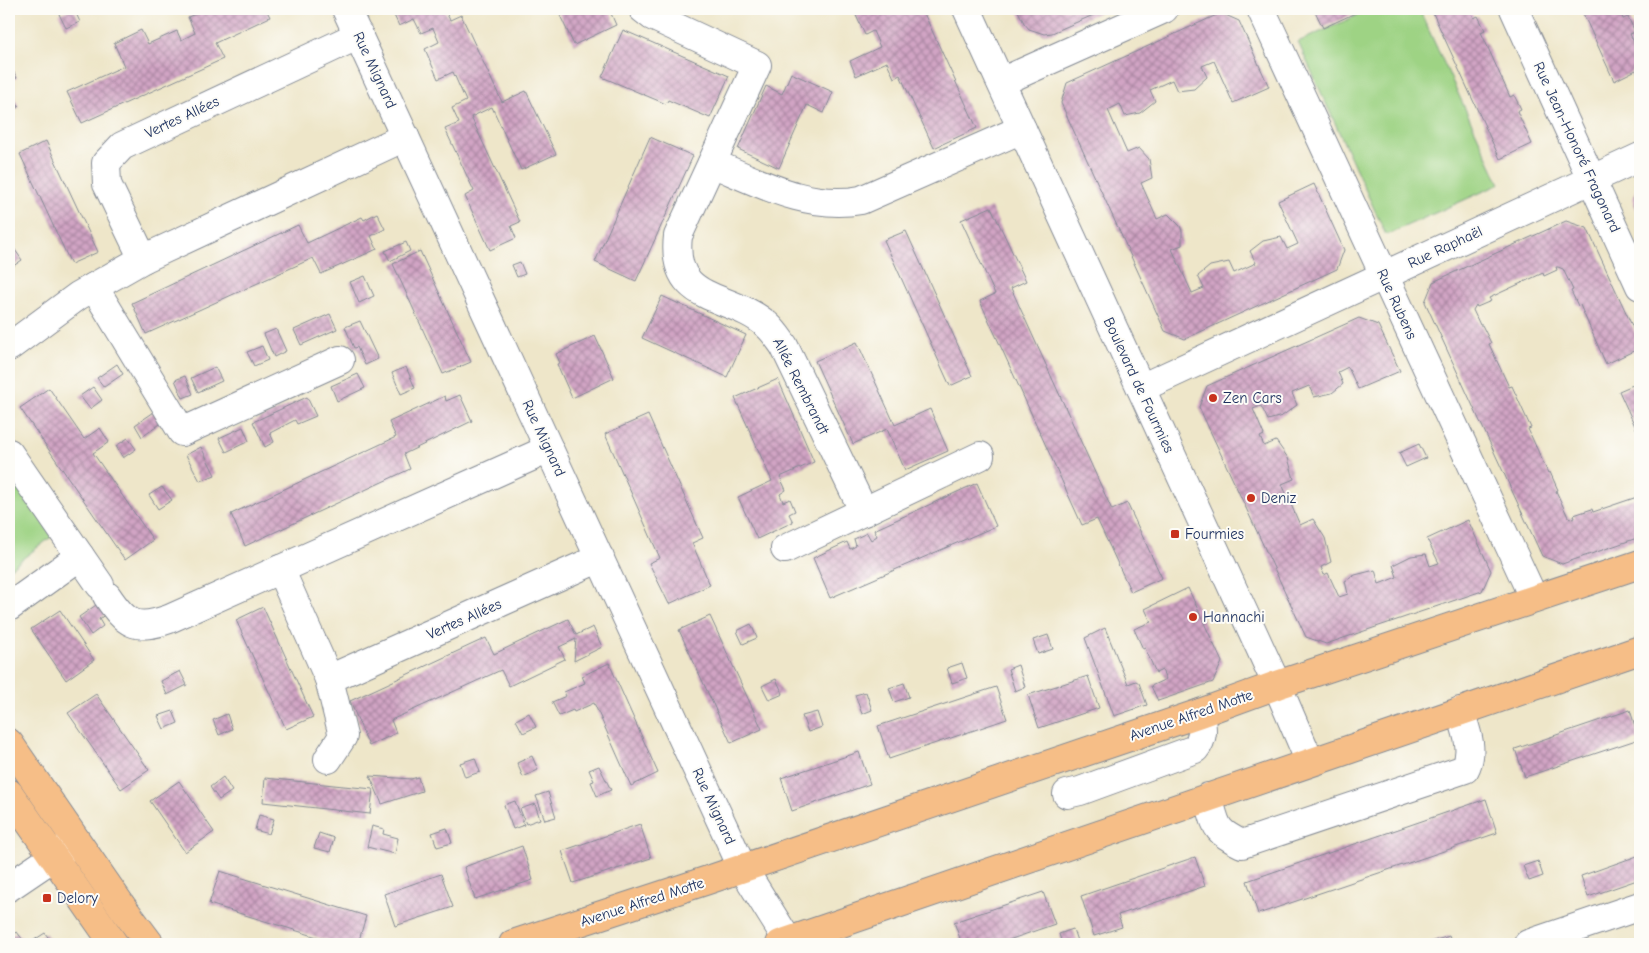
<svg xmlns="http://www.w3.org/2000/svg" width="1649" height="953" viewBox="0 0 1649 953" font-family="'Comic Neue',sans-serif">
	<style>
		.green { fill: #9ed384; stroke: #5c8171 }
		.building { fill: url(#building-cross-hatch) }
		.lines { fill: none; stroke-linecap: round; stroke-linejoin: round }
		.minor-casing { stroke: #848a94; stroke-width: 30 }
		.major-casing { stroke: #848a94; stroke-width: 30 }
		.minor { stroke: #fff; stroke-width: 28 }
		.major { stroke: #f6be87; stroke-width: 28 }
		.poi-dot { fill: #c8321e; stroke: #fdfcf7; stroke-width: 2 }
		.labels { text-anchor: middle; dominant-baseline: central; stroke-width: 4; stroke-linejoin: round; paint-order: stroke }
		.street-label { font-size: 15px; fill: #1b2f5e; stroke: #fdfcf7 }
		.poi-label { font-size: 15px; fill: #1b2f5e; stroke: #fdfcf7; text-anchor: start }
	</style>
	<defs>
		<pattern id="building-cross-hatch" width="8" height="8" patternUnits="userSpaceOnUse" patternTransform="scale(1.25)"><rect width="8" height="8" fill="#d1a4c4"/><path d="M0 0l8 8M0 8l8-8" fill="none" stroke="#a986a2"/></pattern>
	</defs>
	<rect width="100%" height="100%" fill="#fdfcf7"/>
	<filter id="ink" filterUnits="userSpaceOnUse"><feTurbulence type="fractalNoise" baseFrequency=".02" numOctaves="2"/><feDisplacementMap in="SourceGraphic" scale="10" xChannelSelector="R" yChannelSelector="G"/><feConvolveMatrix kernelMatrix="1 2 1 2 8 2 1 2 1" color-interpolation-filters="sRGB"/></filter>
	<filter id="wash" filterUnits="userSpaceOnUse"><feTurbulence type="fractalNoise" baseFrequency=".0096" numOctaves="4" result="noise"/><feDisplacementMap in="SourceGraphic" scale="20" xChannelSelector="R" yChannelSelector="G"/><feGaussianBlur stdDeviation="1.12" result="paint"/><feColorMatrix in="noise" values="0 0 0 0 0 0 0 0 0 0 0 0 0 0 0 0 0 1.4 0 .05"/><feComposite in="paint" operator="in"/></filter>
	<g filter="url(#wash)">
		<rect width="100%" height="100%" fill="#eee6c9"/>
		<g class="green">
			<path d="M1371,9H1419L1500,184L1386,235L1298,42Z"/>
			<path d="M18,488L54,535L9,569V495Z"/>
		</g>
		<g id="blocks">
			<g class="building">
				<path d="M71,9H74L80,22L66,28L59,14Z"/>
				<path d="M207,9H266L270,17L215,43L223,59L82,123L67,92L124,66L114,43L141,30L148,44L177,31L181,40L195,33L188,17Z"/>
				<path d="M379,9H444L450,20L461,15L502,102L526,91L556,154L521,170L492,107L471,117L520,222L511,226L516,238L490,250L465,196L474,191L445,129L459,123L452,108L466,101L453,72L438,79L425,49L439,42L433,28L421,33L414,19L399,26L392,11L382,16Z"/>
				<path d="M557,9H609L616,25L574,45Z"/>
				<path d="M853,9H922L977,128L934,148L900,75L894,78L887,62L856,76L850,61L880,47L873,31L865,35Z"/>
				<path d="M1017,9H1107L1052,33L1044,34L1029,29L1024,23Z"/>
				<path d="M1314,9H1364L1323,28Z"/>
				<path d="M1431,9H1470L1474,18L1478,16L1485,30L1481,32L1510,97L1514,95L1521,109L1517,111L1532,144L1500,159Z"/>
				<path d="M1581,9H1619L1623,19L1628,17L1635,32L1630,34L1640,55V79L1636,70L1614,81Z"/>
				<path d="M1221,13L1239,21L1269,87L1233,103L1214,61L1202,66L1207,77L1194,89L1177,91L1172,80L1150,90L1155,101L1140,113L1125,116L1120,104L1108,110L1127,153L1139,148L1149,159L1152,178L1141,183L1157,219L1168,214L1180,226L1182,231V245L1172,249L1192,293L1204,288L1198,276L1210,266L1229,262L1234,273L1256,263L1250,251L1263,241L1281,237L1287,249L1298,244L1278,201L1314,184L1344,250L1337,269L1185,339L1165,331L1061,103L1067,83Z"/>
				<path d="M623,30L729,76L710,118L668,100L666,104L602,77Z"/>
				<path d="M9,64L17,78L9,82Z"/>
				<path d="M791,73L833,92L824,113L807,105L779,168L738,149L766,86L782,94Z"/>
				<path d="M12,92L19,107L9,112V93Z"/>
				<path d="M650,137L693,156L636,281L595,262Z"/>
				<path d="M46,141L98,252L71,264L20,154Z"/>
				<path d="M1640,185V219L1633,201L1635,191Z"/>
				<path d="M991,207L1026,281L1011,288L1112,510L1127,503L1162,578L1131,592L1097,519L1082,525L980,301L995,294L961,220Z"/>
				<path d="M377,213L385,229L371,236L377,249L321,274L313,258L146,334L132,303L298,225L307,243L362,217L364,220Z"/>
				<path d="M1566,221L1587,228L1640,343V348L1606,364L1580,305L1578,306L1571,291L1573,290L1563,269L1558,267H1556L1557,270L1544,276L1543,273L1489,298L1491,301L1477,307L1476,305L1473,310L1480,325H1482L1491,343L1489,344L1509,387L1512,386L1521,406L1531,428L1528,429L1548,473L1550,472L1558,490L1556,491L1568,517L1573,519L1575,518L1574,515L1592,509L1593,512L1640,496V537L1562,564L1542,556L1425,302L1433,282Z"/>
				<path d="M906,231L972,376L950,386L884,240Z"/>
				<path d="M406,242L410,251L390,261L385,251Z"/>
				<path d="M13,247L22,260L9,269V250Z"/>
				<path d="M420,251L471,362L443,374L393,264Z"/>
				<path d="M520,262L525,274L517,277L512,265Z"/>
				<path d="M365,276L374,296L359,303L350,282Z"/>
				<path d="M662,296L746,335L727,377L642,338Z"/>
				<path d="M330,314L337,329L301,345L294,330Z"/>
				<path d="M1359,318L1378,325L1400,371L1358,389L1348,367L1338,372L1343,384L1332,393L1314,397L1309,386L1292,393L1297,405L1282,416L1268,420L1261,406L1253,409L1264,435L1260,437L1264,446L1276,441L1288,458L1294,479L1282,484L1300,525L1313,519L1325,538L1331,562L1321,567L1324,575L1328,573L1339,597L1348,594L1345,581L1355,575L1375,570L1379,584L1397,577L1393,565L1411,556L1426,554L1430,566L1439,563L1427,539L1468,520L1491,571L1482,591L1326,644L1306,637L1199,407L1207,386Z"/>
				<path d="M360,321L378,359L365,365L357,347L354,348L345,327Z"/>
				<path d="M276,329L286,351L274,357L264,334Z"/>
				<path d="M595,336L614,378L572,398L557,364L560,363L556,354Z"/>
				<path d="M857,342L895,425L930,409L948,451L905,470L887,429L853,444L815,361Z"/>
				<path d="M262,346L268,360L254,366L247,352Z"/>
				<path d="M117,364L123,374L104,387L97,378Z"/>
				<path d="M215,367L222,381L198,392L191,378Z"/>
				<path d="M406,367L415,388L401,394L392,373Z"/>
				<path d="M358,374L365,388L337,401L331,386Z"/>
				<path d="M185,376L193,394L183,398L175,380Z"/>
				<path d="M778,379L814,462L780,477L786,490L780,494L783,502L790,499L795,511L789,514L793,522L757,539L738,497L772,481L735,398Z"/>
				<path d="M1640,382V437L1619,391Z"/>
				<path d="M93,387L102,400L90,409L80,396Z"/>
				<path d="M49,388L84,439L100,428L109,442L93,453L153,540L125,560L20,408Z"/>
				<path d="M460,395L472,421L404,454L410,469L245,546L231,514L396,437L389,422L445,396L446,401Z"/>
				<path d="M307,397L316,416L297,424L295,420L270,433L274,442L265,447L253,422Z"/>
				<path d="M160,408L167,419L142,437L135,425Z"/>
				<path d="M648,415L703,538L692,543L710,585L669,604L649,563L660,558L605,434Z"/>
				<path d="M243,427L249,441L226,452L219,438Z"/>
				<path d="M128,438L136,449L123,458L116,446Z"/>
				<path d="M1419,444L1426,458L1406,467L1399,453Z"/>
				<path d="M201,447L215,475L200,481L186,455Z"/>
				<path d="M977,483L996,526L830,598L813,558L847,542L850,549L856,546L854,539L867,533L871,540L877,536L874,530Z"/>
				<path d="M162,487L172,500L158,509L149,495Z"/>
				<path d="M1188,588L1222,662L1213,682L1158,701L1151,686L1166,679L1162,670L1156,673L1145,648L1143,649L1134,629L1151,622L1145,609Z"/>
				<path d="M99,603L106,614L99,619L103,626L91,635L79,617Z"/>
				<path d="M263,607L313,717L286,729L236,620Z"/>
				<path d="M60,610L94,660L66,680L31,629Z"/>
				<path d="M710,616L762,729L731,743L679,630Z"/>
				<path d="M568,619L576,635L593,627L602,647L574,661L576,639L559,647L565,659L509,686L501,670L391,720L396,733L369,746L350,701L486,638L494,654Z"/>
				<path d="M751,624L757,638L743,644L737,631Z"/>
				<path d="M1105,628L1128,684L1136,681L1139,683L1147,705L1114,716L1085,638Z"/>
				<path d="M1048,635L1053,649L1038,654L1033,640Z"/>
				<path d="M609,663L658,773L631,786L594,703L574,712L573,710L559,716L552,702L566,696L564,692L585,683L582,676Z"/>
				<path d="M962,663L967,678L952,683L947,668Z"/>
				<path d="M1018,665L1025,687L1015,691L1008,669Z"/>
				<path d="M180,671L187,685L167,695L161,681Z"/>
				<path d="M1088,676L1099,708L1039,728L1028,695Z"/>
				<path d="M776,679L783,694L769,700L762,686Z"/>
				<path d="M904,683L909,697L894,702L889,688Z"/>
				<path d="M996,687L1007,719L889,759L878,726Z"/>
				<path d="M866,692L872,710L862,714L855,695Z"/>
				<path d="M96,694L149,770L121,789L68,713Z"/>
				<path d="M1630,710L1639,739L1525,777L1515,749Z"/>
				<path d="M173,711L178,723L164,729L158,716Z"/>
				<path d="M817,712L822,727L808,732L802,716Z"/>
				<path d="M529,713L536,727L523,733L516,720Z"/>
				<path d="M227,714L232,729L219,735L213,720Z"/>
				<path d="M859,752L870,784L792,811L781,778Z"/>
				<path d="M532,756L538,770L523,777L517,763Z"/>
				<path d="M475,758L480,772L465,777L460,763Z"/>
				<path d="M599,766L611,790L597,796L591,782L594,781L589,770Z"/>
				<path d="M370,776L411,779L418,777L422,791L382,804Z"/>
				<path d="M223,777L232,791L219,800L210,787Z"/>
				<path d="M265,778L373,789L370,814L263,802Z"/>
				<path d="M179,781L214,832L185,852L150,801Z"/>
				<path d="M548,792L556,817L545,820L536,796Z"/>
				<path d="M1486,799L1497,833L1258,914L1247,881Z"/>
				<path d="M515,801L524,825L513,829L504,805Z"/>
				<path d="M535,804L540,819L526,824L520,809Z"/>
				<path d="M259,815L274,819L269,834L255,830Z"/>
				<path d="M640,824L651,858L573,883L562,851Z"/>
				<path d="M372,826L384,829L383,834L398,838L395,854L367,847Z"/>
				<path d="M447,828L452,843L437,847L432,833Z"/>
				<path d="M319,833L334,838L330,852L314,848Z"/>
				<path d="M522,846L533,880L475,899L464,867Z"/>
				<path d="M1640,855V879L1588,897L1581,876Z"/>
				<path d="M1195,857L1205,886L1118,915L1122,927L1094,936L1081,896Z"/>
				<path d="M1538,861L1543,876L1529,881L1523,866Z"/>
				<path d="M220,871L366,916L358,944H340L209,904Z"/>
				<path d="M441,874L453,907L395,926L384,894Z"/>
				<path d="M1043,892L1055,924L997,944H962L954,922Z"/>
				<path d="M9,929L13,935L17,932L26,944H9Z"/>
				<path d="M1073,929L1078,944H1062L1059,934Z"/>
				<path d="M45,933L53,944H28Z"/>
				<path d="M1449,936L1452,944H1424Z"/>
			</g>
		</g>
	</g>
	<g filter="url(#ink)">
		<use href="#blocks" fill-opacity="0" stroke="#848a94" stroke-width="1"/>
		<g class="lines">
			<g class="minor-casing">
				<g id="minor">
					<path d="M346,9L742,867L790,944"/>
					<path d="M643,9L652,16L757,65L678,236C670,305 730,292 767,325C774,331 779,339 784,346L864,512"/>
					<path d="M967,9L1277,685L1310,762"/>
					<path d="M1261,9L1534,599"/>
					<path d="M1514,9L1640,286"/>
					<path d="M1001,82L1164,9"/>
					<path d="M712,163C760,183 808,210 861,200L1022,129"/>
					<path d="M143,259L107,184L106,163L122,146L359,35"/>
					<path d="M94,287L182,432L340,360"/>
					<path d="M9,347L78,296L143,259L405,137"/>
					<path d="M1141,388L1640,157"/>
					<path d="M9,453L100,585"/>
					<path d="M785,549L980,456"/>
					<path d="M280,569L329,679"/>
					<path d="M107,596C126,624 135,631 169,619L549,449"/>
					<path d="M9,607L80,556"/>
					<path d="M328,759L343,736L329,679L600,558"/>
					<path d="M1067,794L1080,791L1195,749C1205,737 1202,727 1200,713"/>
					<path d="M1208,797C1217,826 1213,830 1242,844L1465,769C1475,750 1466,730 1460,711"/>
					<path d="M9,887L74,843"/>
					<path d="M1528,944L1640,906"/>
				</g>
			</g>
			<g class="major-casing">
				<g id="major">
					<path d="M9,743L123,908L150,944"/>
					<path d="M9,793L114,944"/>
					<path d="M513,944L708,880L1200,713L1277,685L1640,564"/>
					<path d="M780,944L1640,650"/>
				</g>
			</g>
			<use href="#minor" class="minor"/>
			<use href="#major" class="major"/>
		</g>
	</g>
	<g class="poi-dot">
		<circle cx="1213" cy="398" r="5"/>
		<circle cx="1251" cy="498" r="5"/>
		<rect x="1170" y="529" width="10" height="10" rx="2.5"/>
		<circle cx="1193" cy="617" r="5"/>
		<rect x="42" y="893" width="10" height="10" rx="2.5"/>
	</g>
	<g class="labels">
		<g class="street-label">
			<text transform="translate(375 70) rotate(65)">Rue Mignard</text>
			<text transform="translate(182 117) rotate(-25)">Vertes Allées</text>
			<text transform="translate(1577 147) rotate(65)">Rue Jean-Honoré Fragonard</text>
			<text transform="translate(1445 247) rotate(-25)">Rue Raphaël</text>
			<text transform="translate(1397 304) rotate(65)">Rue Rubens</text>
			<text transform="translate(1139 385) rotate(65)">Boulevard de Fourmies</text>
			<text transform="translate(801 386) rotate(63)">Allée Rembrandt</text>
			<text transform="translate(544 438) rotate(65)">Rue Mignard</text>
			<text transform="translate(464 619) rotate(-24)">Vertes Allées</text>
			<text transform="translate(1191 715) rotate(-19)">Avenue Alfred Motte</text>
			<text transform="translate(714 806) rotate(65)">Rue Mignard</text>
			<text transform="translate(642 902) rotate(-18)">Avenue Alfred Motte</text>
		</g>
		<g class="poi-label">
			<text x="1223" y="398">Zen Cars</text>
			<text x="1261" y="498">Deniz</text>
			<text x="1185" y="534">Fourmies</text>
			<text x="1203" y="617">Hannachi</text>
			<text x="57" y="898">Delory</text>
		</g>
	</g>
	<rect width="1649" height="953" fill="none" stroke="#fdfcf7" stroke-width="30"/>
</svg>
